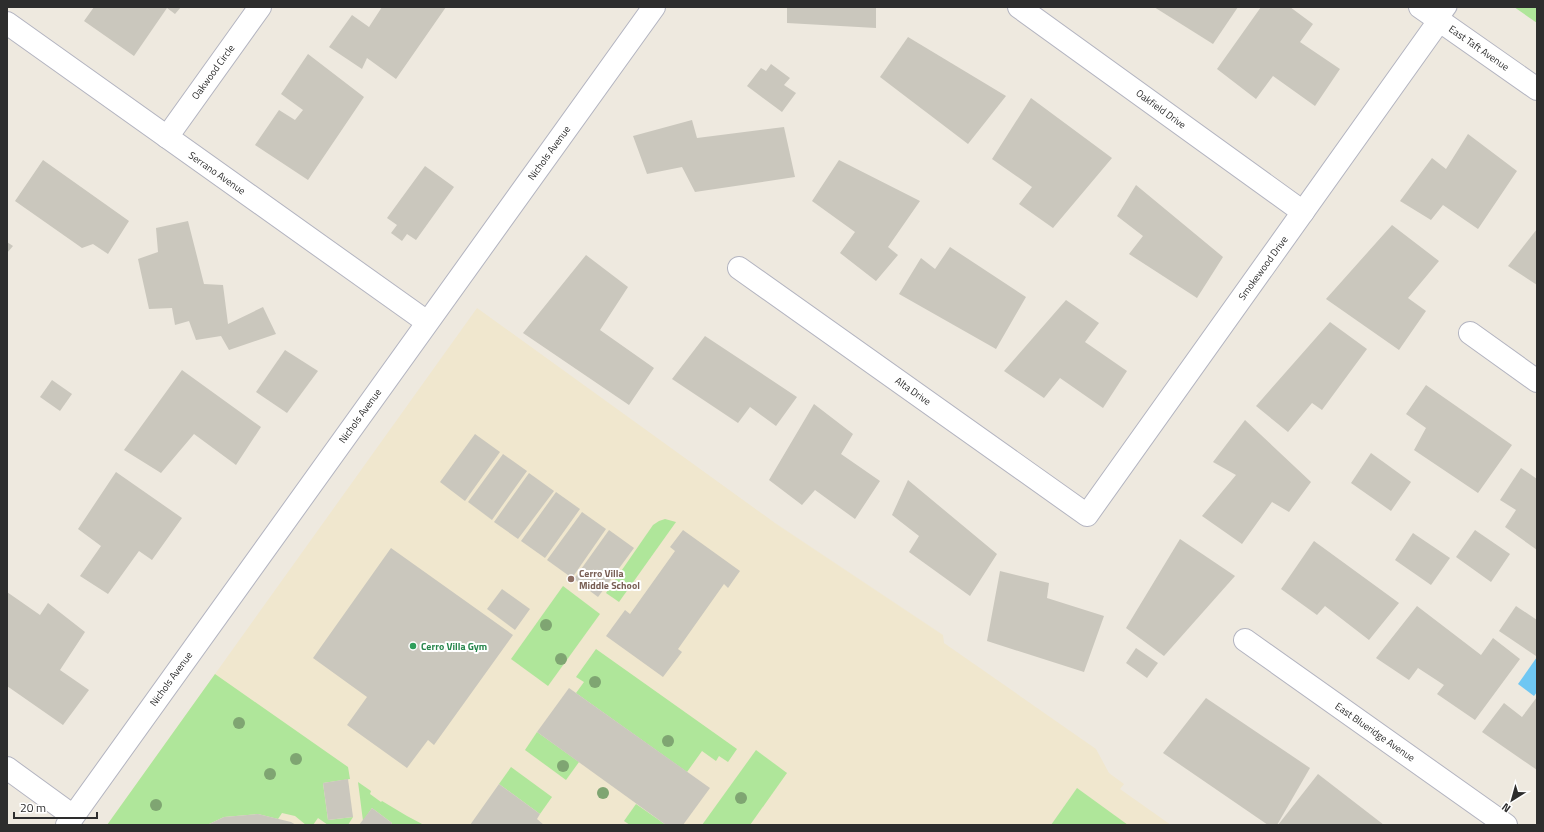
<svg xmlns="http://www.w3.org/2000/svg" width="1544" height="832" viewBox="0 0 1544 832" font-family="'Titillium Web',sans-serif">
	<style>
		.education { fill: #f0e7ce }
		.green { fill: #afe69a }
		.water { fill: #6fc7f3 }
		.building { fill: #cac7bd }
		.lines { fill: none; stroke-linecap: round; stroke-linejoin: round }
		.lane-casing { stroke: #b3b4c0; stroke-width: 17 }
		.street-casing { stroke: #b3b4c0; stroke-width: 24 }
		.secondary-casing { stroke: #b3b4c0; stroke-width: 24 }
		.lane { stroke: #fff; stroke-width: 15 }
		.street { stroke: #fff; stroke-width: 22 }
		.secondary { stroke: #fff; stroke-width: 22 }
		.tree { fill: #7fa572 }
		.education-dot { fill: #8d6e63; stroke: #fff; stroke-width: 1.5 }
		.leisure-dot { fill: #2e9e5b; stroke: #fff; stroke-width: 1.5 }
		.labels { text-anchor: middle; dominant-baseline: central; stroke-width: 4; stroke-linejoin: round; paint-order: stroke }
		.street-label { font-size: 10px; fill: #2d2d2d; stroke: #fff }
		.education-label { font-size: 10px; font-weight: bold; fill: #785e54; stroke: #fff; text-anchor: start }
		.leisure-label { font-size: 10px; font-weight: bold; fill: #27864d; stroke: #fff; text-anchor: start }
	</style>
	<rect width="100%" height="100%" fill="#eee9df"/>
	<path class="education" d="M477,308L775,523L943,635L944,643L1096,749L1109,773L1124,784L1120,789L1171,825H107Z"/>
	<g class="green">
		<path d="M1514,7H1537V23Z"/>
		<path d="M665,519L676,522L619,602L606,593L653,525L659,521Z"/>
		<path d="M563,586L600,614L548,686L511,659Z"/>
		<path d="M596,649L737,749L728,762L719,756L716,761L702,751L687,772L576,693L584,682L576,677Z"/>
		<path d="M215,674L348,767L350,779L323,783L328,820L353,817L348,825H328L318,818L313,825H306L295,816L282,813L278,819L258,814L224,817L207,825H107Z"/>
		<path d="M537,732L579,762L566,780L525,750Z"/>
		<path d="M756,750L787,773L750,825H702Z"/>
		<path d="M511,767L552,797L540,814L499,784Z"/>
		<path d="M358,782L371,791L370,794L381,802L382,801L407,816L424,825H391L392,823L372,808L363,821Z"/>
		<path d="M1077,788L1128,825H1051Z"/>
		<path d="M636,804L666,825H630L624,821Z"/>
	</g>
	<path class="water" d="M1537,657V692L1534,696L1518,684Z"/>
	<g class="building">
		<path d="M94,7H181L175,14L167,8L134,56L84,21Z"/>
		<path d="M382,7H446L396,79L367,58L362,69L329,47L352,15L369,27Z"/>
		<path d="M787,7H876V28L787,23Z"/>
		<path d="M1154,7H1238L1213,44Z"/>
		<path d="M1261,7H1290L1313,24L1300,42L1340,69L1315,106L1273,76L1256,99L1217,69Z"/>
		<path d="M908,37L1006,96L968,144L880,77Z"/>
		<path d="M308,54L364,97L308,180L255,145L279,110L295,120L303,110L281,94Z"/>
		<path d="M771,64L790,78L784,85L796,93L782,112L747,86L761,68L766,71Z"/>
		<path d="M1031,98L1112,158L1053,228L1019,204L1032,187L992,159Z"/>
		<path d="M692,120L697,138L784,127L795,177L695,192L682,167L647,174L633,136Z"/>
		<path d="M1468,134L1517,171L1478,229L1443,205L1431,220L1400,201L1432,158L1446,169Z"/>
		<path d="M43,160L129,221L108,254L93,244L82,248L15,201Z"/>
		<path d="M839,160L920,201L888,247L898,255L876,281L840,253L855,232L812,201Z"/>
		<path d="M425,166L454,187L416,240L407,234L402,241L391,233L397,225L387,218Z"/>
		<path d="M1136,185L1223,257L1197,298L1129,254L1143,236L1117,216Z"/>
		<path d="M188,221L204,284L223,285L228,324L263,307L276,334L229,350L221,336L196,340L189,321L175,325L172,308L149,309L138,259L158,252L156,228Z"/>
		<path d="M1392,225L1439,261L1408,298L1426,311L1399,350L1326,299Z"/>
		<path d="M1537,229V285L1508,266Z"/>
		<path d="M7,242L13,246L7,253Z"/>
		<path d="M950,247L1026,297L996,349L899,294L921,258L935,269Z"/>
		<path d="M586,255L628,287L600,330L654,368L629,405L523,333Z"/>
		<path d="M1066,300L1099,323L1085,342L1127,371L1103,408L1060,378L1044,398L1004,371Z"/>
		<path d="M1330,322L1367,349L1322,410L1312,403L1288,432L1256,406Z"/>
		<path d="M705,336L797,397L776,426L750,407L738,423L672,379Z"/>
		<path d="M285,350L318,371L287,413L256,392Z"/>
		<path d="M182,370L261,427L236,465L194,434L161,473L124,450Z"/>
		<path d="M52,380L72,394L60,411L40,397Z"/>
		<path d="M1426,385L1512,445L1478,493L1414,450L1426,428L1406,414Z"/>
		<path d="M814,404L853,434L841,454L880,481L855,519L815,490L802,505L769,480Z"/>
		<path d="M1245,420L1311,482L1289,512L1272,502L1242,544L1202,516L1236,475L1213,462Z"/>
		<path d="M475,434L500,452L465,501L440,482Z"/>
		<path d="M1371,453L1411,482L1391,511L1351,483Z"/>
		<path d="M503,454L527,471L492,520L468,502Z"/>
		<path d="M1521,468L1537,479V550L1505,527L1516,510L1500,500Z"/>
		<path d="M116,472L182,518L152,560L139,551L108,594L80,576L101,546L78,529Z"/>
		<path d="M529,473L554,491L518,539L494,522Z"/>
		<path d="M908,480L997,554L970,596L909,552L919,536L892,515Z"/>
		<path d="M556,492L580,509L545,558L521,541Z"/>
		<path d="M582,512L606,529L572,578L547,560Z"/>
		<path d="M609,530L634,548L598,597L574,579Z"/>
		<path d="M683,530L740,571L728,588L724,584L678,649L682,652L663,677L606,636L625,610L630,614L675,551L670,547Z"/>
		<path d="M1475,530L1510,554L1491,582L1456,557Z"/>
		<path d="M1413,533L1450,558L1431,585L1395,560Z"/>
		<path d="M1180,539L1235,576L1164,656L1126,628Z"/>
		<path d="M1314,541L1399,603L1369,640L1325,606L1317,615L1281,589Z"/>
		<path d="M391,548L513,635L434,745L428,740L407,768L347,725L367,697L313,658Z"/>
		<path d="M1000,571L1049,583L1047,598L1104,616L1084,672L987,641Z"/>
		<path d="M502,589L530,609L515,630L487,609Z"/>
		<path d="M7,592L40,615L48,603L85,632L60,670L89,690L63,725L7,686Z"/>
		<path d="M1417,606L1481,655L1493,638L1520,659L1475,720L1437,694L1444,685L1418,668L1409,680L1376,658Z"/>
		<path d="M1516,606L1537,620V654L1536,656L1499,631Z"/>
		<path d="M1136,648L1158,663L1147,678L1126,663Z"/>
		<path d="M569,688L710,788L683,825H666L537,732Z"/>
		<path d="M1537,697V770L1482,732L1504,703L1522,717Z"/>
		<path d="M1206,698L1310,768L1277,825H1268L1163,753Z"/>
		<path d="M1318,774L1384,825H1278Z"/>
		<path d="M348,779L353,817L328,820L323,783Z"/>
		<path d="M499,784L540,814L537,819L544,825H470Z"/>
		<path d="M372,808L392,823L391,825H359Z"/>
		<path d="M258,814L291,822L296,825H207L224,817Z"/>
	</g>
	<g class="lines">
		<g class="lane-casing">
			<path id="lane" d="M1439,21L1449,7"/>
		</g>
		<g class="street-casing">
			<g id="street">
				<path d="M1019,7L1303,212"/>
				<path d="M167,137L260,7"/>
				<path d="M739,268L1087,515L1439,21"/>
				<path d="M1470,333L1537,381"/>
				<path d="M1245,640L1506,825"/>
				<path d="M7,768L73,816"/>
			</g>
		</g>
		<g class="secondary-casing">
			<g id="secondary">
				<path d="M1420,7L1537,89"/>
				<path d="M7,23L427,322"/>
				<path d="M67,825L654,7"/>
			</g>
		</g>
		<use href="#lane" class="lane"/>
		<use href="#street" class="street"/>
		<use href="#secondary" class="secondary"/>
	</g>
	<g class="tree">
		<circle cx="546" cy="625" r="6"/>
		<circle cx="561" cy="659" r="6"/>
		<circle cx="595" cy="682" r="6"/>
		<circle cx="239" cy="723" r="6"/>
		<circle cx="668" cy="741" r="6"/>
		<circle cx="296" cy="759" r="6"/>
		<circle cx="563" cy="766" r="6"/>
		<circle cx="270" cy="774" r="6"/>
		<circle cx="603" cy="793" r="6"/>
		<circle cx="741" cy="798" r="6"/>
		<circle cx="156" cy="805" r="6"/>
	</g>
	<circle class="education-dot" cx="571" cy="579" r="4"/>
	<circle class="leisure-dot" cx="413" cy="646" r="4"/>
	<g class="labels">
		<g class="street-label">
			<text transform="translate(1479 48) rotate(35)">East Taft Avenue</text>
			<text transform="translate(213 72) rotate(-54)">Oakwood Circle</text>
			<text transform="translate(1161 109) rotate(36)">Oakfield Drive</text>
			<text transform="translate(549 153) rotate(-54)">Nichols Avenue</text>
			<text transform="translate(217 173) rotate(35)">Serrano Avenue</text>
			<text transform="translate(1263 268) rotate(-54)">Smokewood Drive</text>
			<text transform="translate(913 391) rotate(35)">Alta Drive</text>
			<text transform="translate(360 416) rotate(-54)">Nichols Avenue</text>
			<text transform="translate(171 679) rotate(-54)">Nichols Avenue</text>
			<text transform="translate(1375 732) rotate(35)">East Blueridge Avenue</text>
		</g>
		<g class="education-label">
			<text x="579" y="573">Cerro Villa<tspan x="579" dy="12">Middle School</tspan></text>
		</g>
		<g class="leisure-label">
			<text x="421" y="646">Cerro Villa Gym</text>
		</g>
	</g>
	<rect width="1544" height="832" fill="none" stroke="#2d2d2d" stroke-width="16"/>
	<g transform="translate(1512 800) rotate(217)" stroke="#ffffff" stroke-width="3" paint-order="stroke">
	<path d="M0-3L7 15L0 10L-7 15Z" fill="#2d2d2d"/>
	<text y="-6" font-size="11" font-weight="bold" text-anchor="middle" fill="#2d2d2d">N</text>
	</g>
	<path d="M14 812v6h83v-6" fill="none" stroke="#2d2d2d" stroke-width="2"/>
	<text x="20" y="812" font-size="12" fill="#2d2d2d" stroke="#ffffff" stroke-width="3" paint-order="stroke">20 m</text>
</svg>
